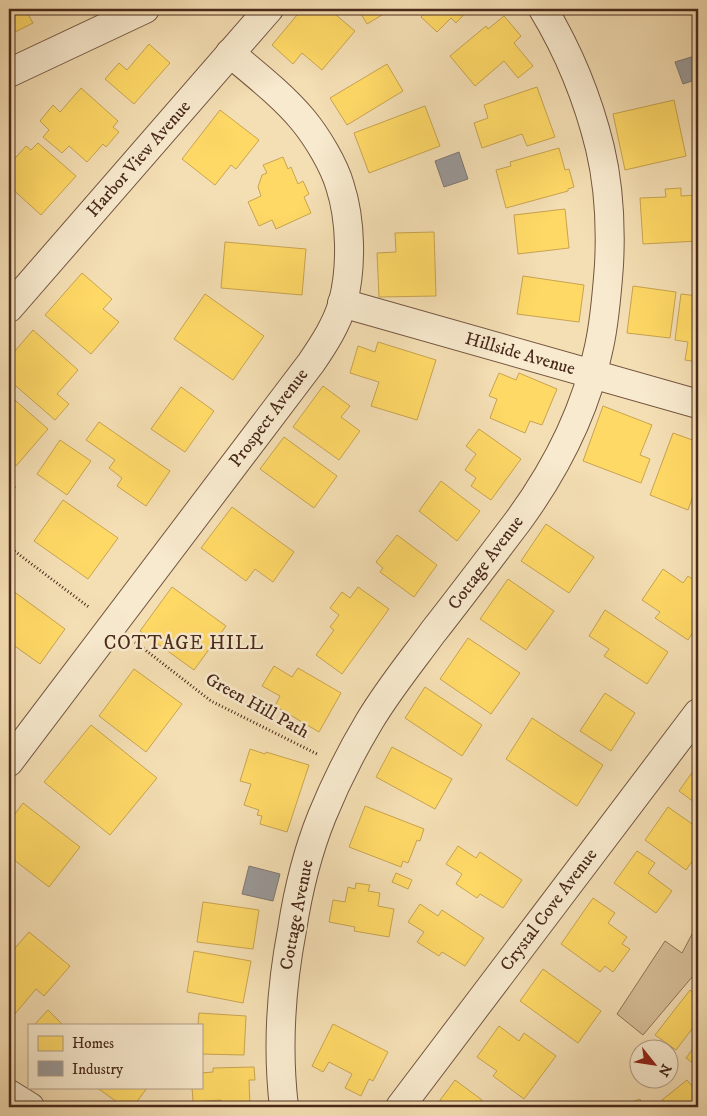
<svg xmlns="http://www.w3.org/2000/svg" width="707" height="1116" viewBox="0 0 707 1116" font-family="'IM FELL DW Pica',serif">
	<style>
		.green { fill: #d7bf99; stroke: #90745a }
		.homes { fill: #ffd966; stroke: #c8a450 }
		.industry { fill: #999; stroke: #817773 }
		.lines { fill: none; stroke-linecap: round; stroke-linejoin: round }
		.minor-casing { stroke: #745641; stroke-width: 30 }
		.path { stroke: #49291b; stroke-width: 3; stroke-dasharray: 1 2.5; stroke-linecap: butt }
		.minor { stroke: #f8eace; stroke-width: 28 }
		.labels { text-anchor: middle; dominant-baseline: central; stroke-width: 5; stroke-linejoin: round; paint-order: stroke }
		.street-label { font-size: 18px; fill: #49291b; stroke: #f8eace }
		.neighbourhood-label { font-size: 19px; letter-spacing: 1px; fill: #49291b; stroke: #f8eace }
	</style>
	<rect width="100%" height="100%" fill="#f4deb3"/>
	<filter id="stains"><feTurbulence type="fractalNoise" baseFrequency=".004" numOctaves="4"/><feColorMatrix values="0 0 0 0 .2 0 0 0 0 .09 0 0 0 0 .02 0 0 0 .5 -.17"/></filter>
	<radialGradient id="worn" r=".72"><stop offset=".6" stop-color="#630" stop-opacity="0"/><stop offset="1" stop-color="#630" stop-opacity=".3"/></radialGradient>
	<path class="green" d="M698,923V970L643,1035L617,1014L665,941L682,953Z"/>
	<g class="homes">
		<path d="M9,9H25L33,23L9,35Z"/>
		<path d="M297,9H329L355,31L322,70L302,53L293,64L272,45L297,15L294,12Z"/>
		<path d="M358,9H392L367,24Z"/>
		<path d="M429,9H469L456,23L451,18L437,32L421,17Z"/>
		<path d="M504,16L521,36L514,43L533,66L518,78L504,61L475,86L450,56L486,26L488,29Z"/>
		<path d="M149,44L170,63L134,104L105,79L119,63L127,70Z"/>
		<path d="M387,64L403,91L347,125L330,98Z"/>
		<path d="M537,87L555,137L527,146L522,134L482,148L474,123L488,118L484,105Z"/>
		<path d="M81,88L118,121L113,127L119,132L106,147L103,144L87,162L69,146L62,153L43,137L49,130L40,121L53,105L60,112Z"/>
		<path d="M674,100L686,156L625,170L613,114Z"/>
		<path d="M425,106L440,146L369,173L354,133Z"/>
		<path d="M220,110L259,140L236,169L231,165L215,185L182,159Z"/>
		<path d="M38,143L76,176L41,215L9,186V165L26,146L31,150Z"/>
		<path d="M559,148L565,170L569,169L574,187L568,189V191L506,208L496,170L511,166L510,162Z"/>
		<path d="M283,157L288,169L291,167L298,184L303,181L309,194L304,197L311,213L276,229L272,220L259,226L248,202L261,196L258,187L262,175L267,173L263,165Z"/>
		<path d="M681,188V196L697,195L698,206V241L643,244L640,198L666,197L665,189Z"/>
		<path d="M565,209L569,248L518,254L514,215Z"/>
		<path d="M434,232L436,296L379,297L377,253L396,252L395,233Z"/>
		<path d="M225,242L306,249L302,295L221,288Z"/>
		<path d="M82,273L112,299L103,309L119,322L91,354L45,315Z"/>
		<path d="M523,276L584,285L579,322L517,314Z"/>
		<path d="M633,286L676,292L670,338L627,333Z"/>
		<path d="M205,294L264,336L233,380L174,339Z"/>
		<path d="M681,294L698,296V362L685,360L688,342L675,340Z"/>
		<path d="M33,330L78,370L57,394L69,404L55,420L9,380V358Z"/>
		<path d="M378,342L436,360L417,420L371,406L379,382L350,373L358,346L375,352Z"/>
		<path d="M499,373L516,380L519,373L557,389L542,425L530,421L525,433L490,418L497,399L489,396Z"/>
		<path d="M323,386L350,406L341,417L360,431L339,460L293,427Z"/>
		<path d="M181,387L214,411L185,452L151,429Z"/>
		<path d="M9,395L48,429L16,466L9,459Z"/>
		<path d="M603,406L652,425L640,455L650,459L641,483L583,461Z"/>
		<path d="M99,422L170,471L146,506L117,486L122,478L109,468L115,460L86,440Z"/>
		<path d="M479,429L521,459L491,500L471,486L476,478L465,470L476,454L466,446Z"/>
		<path d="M673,433L698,442V482L688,510L650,495Z"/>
		<path d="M284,437L337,476L314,508L260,469Z"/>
		<path d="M60,440L91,461L67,495L37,474Z"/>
		<path d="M9,480L16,487L9,495Z"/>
		<path d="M441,481L480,511L457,541L419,511Z"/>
		<path d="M63,500L118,538L88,579L34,541Z"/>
		<path d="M232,507L294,552L273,582L255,569L246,581L201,548Z"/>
		<path d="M546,524L594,557L569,593L521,561Z"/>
		<path d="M397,535L437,565L414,597L380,572L383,568L376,562Z"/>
		<path d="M663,569L683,583L688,576L698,583V624L688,640L655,618L660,612L642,600Z"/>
		<path d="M508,579L554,611L526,650L480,619Z"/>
		<path d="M172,587L226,626L194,670L140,631Z"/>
		<path d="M358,587L389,609L342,674L316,655L334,630L330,627L339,615L330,608L342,592L350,598Z"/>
		<path d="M9,588L65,629L40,664L9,642Z"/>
		<path d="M605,610L668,652L647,684L604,656L609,649L589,636Z"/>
		<path d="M468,638L520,673L491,714L440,679Z"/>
		<path d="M274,666L292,677L298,668L341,693L319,732L275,706L280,696L262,686Z"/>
		<path d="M134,669L182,704L146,752L99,716Z"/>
		<path d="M425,687L482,725L462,756L405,718Z"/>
		<path d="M605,693L635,713L611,751L580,731Z"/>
		<path d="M532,718L603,765L577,806L506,759Z"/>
		<path d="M91,725L157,778L110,835L44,782Z"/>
		<path d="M392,747L452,779L435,809L376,777Z"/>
		<path d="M250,749L265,754L266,752L309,765L287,832L260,824L262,816L257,815L259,810L244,805L251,784L240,781Z"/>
		<path d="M698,764V805L679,791Z"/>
		<path d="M23,803L80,847L49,887L9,856V822Z"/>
		<path d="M365,806L424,829L420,841L417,840L408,863L403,861L401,867L349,847Z"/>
		<path d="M668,807L698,828V853L686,870L645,840Z"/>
		<path d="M458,846L476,858L480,852L522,880L503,908L480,894L477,898L456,884L462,874L446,864Z"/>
		<path d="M637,851L655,863L648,873L672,891L656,913L614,883Z"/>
		<path d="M396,873L412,880L408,889L392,882Z"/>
		<path d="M356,883L370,885L368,891L380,893L378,906L394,909L389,937L354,931L355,927L329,922L333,900L345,902L348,887L355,889Z"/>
		<path d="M593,898L615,913L608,923L627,937L622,944L630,949L613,972L605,966L600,972L561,944Z"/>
		<path d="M203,902L259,910L253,949L197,942Z"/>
		<path d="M420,904L438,916L442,910L484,938L465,966L442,952L439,956L417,942L424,932L408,922Z"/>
		<path d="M29,932L70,966L44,996L36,989L9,1021V955Z"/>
		<path d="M194,951L251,961L243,1003L187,992Z"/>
		<path d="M543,969L601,1011L578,1043L520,1001Z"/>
		<path d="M690,990L698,997V1021L676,1050L655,1035Z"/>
		<path d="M48,1010L63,1025H34Z"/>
		<path d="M199,1013L246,1016L244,1055L201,1054V1025H198Z"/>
		<path d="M333,1024L388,1052L373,1081L369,1079L361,1096L345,1088L352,1074L329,1062L323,1072L312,1066Z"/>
		<path d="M499,1026L519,1041L524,1033L556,1056L524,1099L493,1076L497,1071L477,1057Z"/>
		<path d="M698,1042V1067L686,1058Z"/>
		<path d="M254,1067L255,1080H249L250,1107H221V1100L193,1102L192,1087H201V1073L213,1072V1068Z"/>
		<path d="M455,1080L482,1100L477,1107H435Z"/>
		<path d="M687,1080L698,1093V1107H668L662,1100Z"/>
		<path d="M96,1087H146L147,1088L133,1107H124Z"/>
		<path d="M640,1099L643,1107H618Z"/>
	</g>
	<g class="industry">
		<path d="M698,55V79L683,84L675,62Z"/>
		<path d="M459,152L468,179L444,187L435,161Z"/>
		<path d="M249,866L280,874L273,901L242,894Z"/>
	</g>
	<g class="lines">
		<g class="minor-casing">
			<g id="minor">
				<path d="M9,73L145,9"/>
				<path d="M342,303L698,404"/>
				<path d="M9,308L269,9"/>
				<path d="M9,762L311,363C324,344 337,324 343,302C352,267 351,220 340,186C334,165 317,137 303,120C282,95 255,74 230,53"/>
				<path d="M9,1094L30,1107"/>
				<path d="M284,1107C277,1048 281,988 292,930C298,891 307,853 322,816C335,784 351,752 369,722C388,690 411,662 433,632C462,595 490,558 518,521C556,469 586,410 599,347C605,320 607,292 609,265C611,226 609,186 600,148C588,99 569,52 543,9"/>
				<path d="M400,1107L698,713"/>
			</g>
		</g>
		<g class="path">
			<path d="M9,547L90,608"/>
			<path d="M135,642L211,701L319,755"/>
		</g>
		<use href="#minor" class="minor"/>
	</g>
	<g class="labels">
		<g class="street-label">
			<text transform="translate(139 159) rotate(-49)">Harbor View Avenue</text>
			<text transform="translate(520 354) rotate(16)">Hillside Avenue</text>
			<text transform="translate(269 418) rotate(-53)">Prospect Avenue</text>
			<text transform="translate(486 563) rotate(-53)">Cottage Avenue</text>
			<text transform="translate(257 706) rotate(29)">Green Hill Path</text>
			<text transform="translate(549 910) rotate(-53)">Crystal Cove Avenue</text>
			<text transform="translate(297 915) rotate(-79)">Cottage Avenue</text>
		</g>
		<g class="neighbourhood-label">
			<text x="184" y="643">COTTAGE HILL</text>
		</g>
	</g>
	<rect width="707" height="1116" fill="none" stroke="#f4deb3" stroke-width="30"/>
	<rect x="10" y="10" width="687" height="1096" fill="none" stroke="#49291b" stroke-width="2.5"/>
	<rect x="15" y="15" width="677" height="1086" fill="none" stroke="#49291b"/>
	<rect x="28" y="1024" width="175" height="65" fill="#f8eace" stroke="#b29d86"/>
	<rect x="38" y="1036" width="25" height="15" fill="#ffd966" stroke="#b29d86"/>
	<text x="72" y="1048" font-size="15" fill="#49291b">Homes</text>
	<rect x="38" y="1061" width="25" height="15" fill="#999999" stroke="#b29d86"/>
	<text x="72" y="1074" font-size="15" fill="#49291b">Industry</text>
	<g transform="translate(654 1064) rotate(120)"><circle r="24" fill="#f8eace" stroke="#b29d86"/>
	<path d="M0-4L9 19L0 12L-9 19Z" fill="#8f2418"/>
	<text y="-8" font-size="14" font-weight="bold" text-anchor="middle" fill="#49291b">N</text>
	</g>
	<rect width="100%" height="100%" filter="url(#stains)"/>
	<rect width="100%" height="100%" fill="url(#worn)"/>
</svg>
